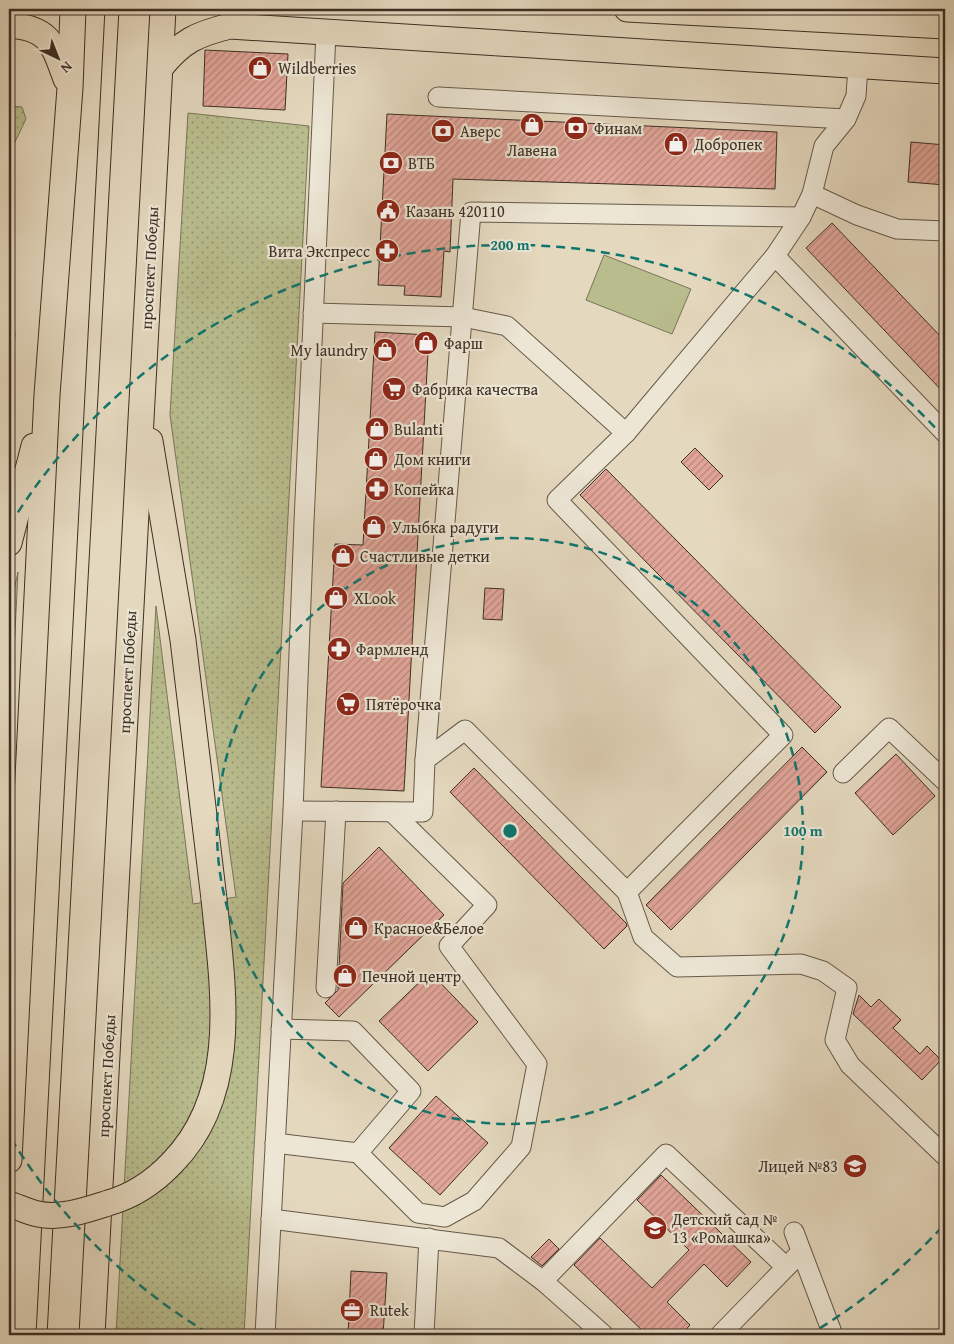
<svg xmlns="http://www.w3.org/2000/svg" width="954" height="1344" viewBox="0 0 954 1344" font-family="'Gentium Book Plus',serif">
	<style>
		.grass { fill: url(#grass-dots); stroke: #7a7659 }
		.garden { fill: #b9bd8e; stroke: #7a7659 }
		.building { fill: url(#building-hatch); stroke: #3c2f24 }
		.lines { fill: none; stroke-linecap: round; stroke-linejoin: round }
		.minor-casing { stroke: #66594a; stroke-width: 21 }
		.major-casing { stroke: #3c2f24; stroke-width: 27 }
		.minor { stroke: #ede6d5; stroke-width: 19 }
		.major { stroke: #e4d8be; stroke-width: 25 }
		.tram { stroke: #3c2f24; stroke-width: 1 }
		.major-bridge-casing { stroke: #3c2f24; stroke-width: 27; stroke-linecap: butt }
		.major-bridge { stroke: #e4d8be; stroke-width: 25 }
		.ring { fill: none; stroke: #0f766e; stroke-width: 2.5; stroke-dasharray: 9 6 }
		.labels { text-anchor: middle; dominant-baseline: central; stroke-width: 4.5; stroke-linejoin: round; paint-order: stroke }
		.poi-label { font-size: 16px; fill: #3c2f24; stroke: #ede6d5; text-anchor: start }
		.street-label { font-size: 16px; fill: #3c2f24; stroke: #ede6d5 }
		.centre { fill: #0f766e; stroke: #ede6d5; stroke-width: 2.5 }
		.ring-label { font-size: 15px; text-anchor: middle; font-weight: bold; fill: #0f766e; stroke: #ede6d5; stroke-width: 4.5; stroke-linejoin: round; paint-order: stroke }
	</style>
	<defs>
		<pattern id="grass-dots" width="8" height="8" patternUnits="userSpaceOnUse" patternTransform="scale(1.25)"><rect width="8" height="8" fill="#b9bd8e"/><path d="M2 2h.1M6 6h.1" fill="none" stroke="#989a74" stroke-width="1.8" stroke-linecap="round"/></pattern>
		<pattern id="building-hatch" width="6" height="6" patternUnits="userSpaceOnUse" patternTransform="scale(1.25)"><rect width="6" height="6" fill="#e2a599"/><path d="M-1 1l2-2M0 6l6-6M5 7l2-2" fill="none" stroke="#b8877d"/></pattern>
	</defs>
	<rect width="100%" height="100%" fill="#e4d8be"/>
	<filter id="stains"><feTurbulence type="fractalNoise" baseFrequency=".004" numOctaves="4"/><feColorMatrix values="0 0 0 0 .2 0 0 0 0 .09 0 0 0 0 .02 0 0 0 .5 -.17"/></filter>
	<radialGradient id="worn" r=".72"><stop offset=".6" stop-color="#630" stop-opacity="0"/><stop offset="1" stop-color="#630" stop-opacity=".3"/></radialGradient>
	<g class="grass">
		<path d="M9,106L22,107L26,119L14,144L9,273Z"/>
		<path d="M188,113L309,126L244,1335H116L156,606L193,904L236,897L170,415Z"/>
		<path d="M9,281L15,334L9,415Z"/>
		<path d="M18,572L9,752V613Z"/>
	</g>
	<path class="garden" d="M604,255L691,289L672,334L586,300Z"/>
	<g class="building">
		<path d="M205,50L288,54L285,110L203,106Z"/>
		<path d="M387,114L777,132L775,189L453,179L450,252L444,251L441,297L404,295L405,286L378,285Z"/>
		<path d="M911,142L945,145V185L908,182Z"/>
		<path d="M832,223L945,341V394L806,248Z"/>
		<path d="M375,332L429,335L404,791L321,787L335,544L363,545Z"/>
		<path d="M695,448L723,476L709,490L681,462Z"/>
		<path d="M606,469L841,707L815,733L580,495Z"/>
		<path d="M485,588L504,589L502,620L483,619Z"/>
		<path d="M802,747L827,772L671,930L646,905Z"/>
		<path d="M896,754L935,796L893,835L855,793Z"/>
		<path d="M474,768L626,923L627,926L604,949L450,792Z"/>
		<path d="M379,847L444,915L339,1017L325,1003L338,990L343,883Z"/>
		<path d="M430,972L478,1022L428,1071L379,1021Z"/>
		<path d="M859,995L871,1007L879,999L901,1020L893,1028L920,1054L927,1046L941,1060L922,1080L853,1014Z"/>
		<path d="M436,1096L488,1143L440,1195L389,1148Z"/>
		<path d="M661,1175L751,1262L727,1287L704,1264L667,1302L690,1325L681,1335H647L574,1265L600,1238L652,1288L689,1250L637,1200Z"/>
		<path d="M549,1239L559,1249L542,1266L531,1257Z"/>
		<path d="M351,1271L387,1273L383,1335H348Z"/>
	</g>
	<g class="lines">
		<g class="minor-casing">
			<g id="minor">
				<path d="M438,97L846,119"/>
				<path d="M812,194L857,215L897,229L945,231"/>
				<path d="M775,256L945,433"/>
				<path d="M626,433L775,256L801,217L812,194L824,146L846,119L856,96L858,66"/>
				<path d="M425,760L471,212L801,217"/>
				<path d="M843,773L889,728L945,781"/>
				<path d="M293,811L423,812L425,760L465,730L627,892L783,735L557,500L626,433L507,326L463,317L313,313"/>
				<path d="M627,892L643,937L677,967L801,964L823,971L847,988L835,1040L850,1065L945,1156"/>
				<path d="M326,988L336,811"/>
				<path d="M281,1029L353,1031L411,1091L358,1153"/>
				<path d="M275,1143L358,1153L418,1213L445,1217L474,1201L521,1147L537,1064L449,946L487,905L392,812"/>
				<path d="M271,1219L499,1248L543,1281L604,1335"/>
				<path d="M794,1232L833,1335"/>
				<path d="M543,1281L666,1154L786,1267"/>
				<path d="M265,1335L293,811L304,522L326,33"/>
				<path d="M424,1335L429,1238"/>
				<path d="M720,1335L801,1252"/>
			</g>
		</g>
		<g class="major-casing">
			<g id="major">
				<path d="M627,9L945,26"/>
				<path d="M9,25C50,28 53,44 66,79"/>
				<path d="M161,67C182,41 197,34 230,26L945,71"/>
				<path d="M150,441L183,640L214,899"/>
				<path d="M9,543L34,446"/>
				<path d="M9,1160L47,395L70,88L73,9"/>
				<path d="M92,1335L163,9"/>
			</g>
		</g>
		<use href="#minor" class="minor"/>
		<use href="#major" class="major"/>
		<g class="tram">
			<path d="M36,1335L105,9"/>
			<path d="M47,1335L119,9"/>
		</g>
		<g class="major-bridge-casing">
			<path id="major-bridge" d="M9,1204C18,1207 28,1212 38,1214C61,1219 86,1210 108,1203C133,1196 154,1182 172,1163C241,1093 223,988 214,899"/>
		</g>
		<use href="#major-bridge" class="major-bridge"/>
	</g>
	<g class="ring">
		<circle cx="510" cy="831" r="293"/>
		<path d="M942 1227A586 586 0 0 1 812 1333M208 1333A586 586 0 0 1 10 1137M10 525A586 586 0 0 1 942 435"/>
	</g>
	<defs>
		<g id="shop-disc" transform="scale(1.25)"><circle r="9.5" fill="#8f2418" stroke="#ede6d5"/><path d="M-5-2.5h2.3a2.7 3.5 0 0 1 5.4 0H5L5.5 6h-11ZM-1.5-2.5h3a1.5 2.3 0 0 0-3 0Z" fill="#fff"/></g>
		<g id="bank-disc" transform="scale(1.25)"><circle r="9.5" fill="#8f2418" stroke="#ede6d5"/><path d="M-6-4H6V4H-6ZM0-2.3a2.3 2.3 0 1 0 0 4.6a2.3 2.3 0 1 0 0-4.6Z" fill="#fff"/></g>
		<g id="civic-disc" transform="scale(1.25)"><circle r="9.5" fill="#8f2418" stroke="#ede6d5"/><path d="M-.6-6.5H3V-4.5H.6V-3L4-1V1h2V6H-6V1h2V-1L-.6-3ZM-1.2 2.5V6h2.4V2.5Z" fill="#fff"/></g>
		<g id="pharmacy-disc" transform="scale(1.25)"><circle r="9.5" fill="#8f2418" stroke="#ede6d5"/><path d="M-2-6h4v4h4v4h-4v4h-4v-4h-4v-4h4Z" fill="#fff"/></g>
		<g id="supermarket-disc" transform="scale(1.25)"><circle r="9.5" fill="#8f2418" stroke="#ede6d5"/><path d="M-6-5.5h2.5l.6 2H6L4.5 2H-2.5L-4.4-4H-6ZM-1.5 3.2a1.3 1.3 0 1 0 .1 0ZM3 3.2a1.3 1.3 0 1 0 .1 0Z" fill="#fff"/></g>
		<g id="school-disc" transform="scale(1.25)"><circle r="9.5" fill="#8f2418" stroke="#ede6d5"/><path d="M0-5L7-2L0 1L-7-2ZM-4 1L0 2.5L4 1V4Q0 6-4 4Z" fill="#fff"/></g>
		<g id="office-disc" transform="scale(1.25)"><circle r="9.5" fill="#8f2418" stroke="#ede6d5"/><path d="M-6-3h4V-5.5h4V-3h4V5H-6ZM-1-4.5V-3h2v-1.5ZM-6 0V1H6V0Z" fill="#fff"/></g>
	</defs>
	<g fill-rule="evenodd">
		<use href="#shop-disc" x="260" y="68"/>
		<use href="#shop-disc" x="532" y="125"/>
		<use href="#bank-disc" x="576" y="128"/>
		<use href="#bank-disc" x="443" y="131"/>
		<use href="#shop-disc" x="676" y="144"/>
		<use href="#bank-disc" x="391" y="163"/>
		<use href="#civic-disc" x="388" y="211"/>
		<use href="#pharmacy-disc" x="387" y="251"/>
		<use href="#shop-disc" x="426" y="343"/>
		<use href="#shop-disc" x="385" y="350"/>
		<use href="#supermarket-disc" x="394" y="389"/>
		<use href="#shop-disc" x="377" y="429"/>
		<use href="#shop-disc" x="376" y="459"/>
		<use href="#pharmacy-disc" x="377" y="489"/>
		<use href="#shop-disc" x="374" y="527"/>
		<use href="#shop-disc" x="343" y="556"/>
		<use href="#shop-disc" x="336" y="598"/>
		<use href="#pharmacy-disc" x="339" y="649"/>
		<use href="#supermarket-disc" x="348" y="704"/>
		<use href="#shop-disc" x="356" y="928"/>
		<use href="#shop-disc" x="345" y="976"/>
		<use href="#school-disc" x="855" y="1166"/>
		<use href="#school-disc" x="655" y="1228"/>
		<use href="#office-disc" x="352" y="1310"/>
	</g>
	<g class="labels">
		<g class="poi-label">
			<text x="278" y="68">Wildberries</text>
			<text x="594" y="128">Финам</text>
			<text x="460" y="131">Аверс</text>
			<text x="694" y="144">Добропек</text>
			<text x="532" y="150" text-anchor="middle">Лавена</text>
			<text x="408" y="163">ВТБ</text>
			<text x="406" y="211">Казань 420110</text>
			<text x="370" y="251" text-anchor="end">Вита Экспресс</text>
			<text x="444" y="343">Фарш</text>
			<text x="368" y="350" text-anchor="end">My laundry</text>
			<text x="412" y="389">Фабрика качества</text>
			<text x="394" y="429">Bulanti</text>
			<text x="394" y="459">Дом книги</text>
			<text x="394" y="489">Копейка</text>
			<text x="392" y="527">Улыбка радуги</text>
			<text x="360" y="556">Счастливые детки</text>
			<text x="354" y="598">XLook</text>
			<text x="356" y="649">Фармленд</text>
			<text x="366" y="704">Пятёрочка</text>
			<text x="374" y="928">Красное&amp;Белое</text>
			<text x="362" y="976">Печной центр</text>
			<text x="838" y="1166" text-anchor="end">Лицей №83</text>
			<text x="672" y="1219">Детский сад №<tspan x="672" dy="18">13 «Ромашка»</tspan></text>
			<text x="370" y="1310">Rutek</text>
		</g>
		<g class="street-label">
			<text transform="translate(149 268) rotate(-87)">проспект Победы</text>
			<text transform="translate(127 672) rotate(-87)">проспект Победы</text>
			<text transform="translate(106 1076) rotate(-87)">проспект Победы</text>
		</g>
	</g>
	<circle cx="510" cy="831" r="8" class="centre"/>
	<g class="ring-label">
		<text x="510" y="250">200 m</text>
		<text x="803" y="836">100 m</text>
	</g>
	<rect width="954" height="1344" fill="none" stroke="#e4d8be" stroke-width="30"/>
	<rect x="10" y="10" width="934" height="1324" fill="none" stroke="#3c2f24" stroke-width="2.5"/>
	<rect x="15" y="15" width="924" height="1314" fill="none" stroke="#3c2f24"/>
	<g transform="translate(58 58) rotate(137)" stroke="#ede6d5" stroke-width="4" paint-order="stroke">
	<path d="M0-4L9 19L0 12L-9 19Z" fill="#3c2f24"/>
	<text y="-8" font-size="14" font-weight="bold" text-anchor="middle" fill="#3c2f24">N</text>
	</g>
	<rect width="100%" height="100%" filter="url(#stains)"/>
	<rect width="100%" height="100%" fill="url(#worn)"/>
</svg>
